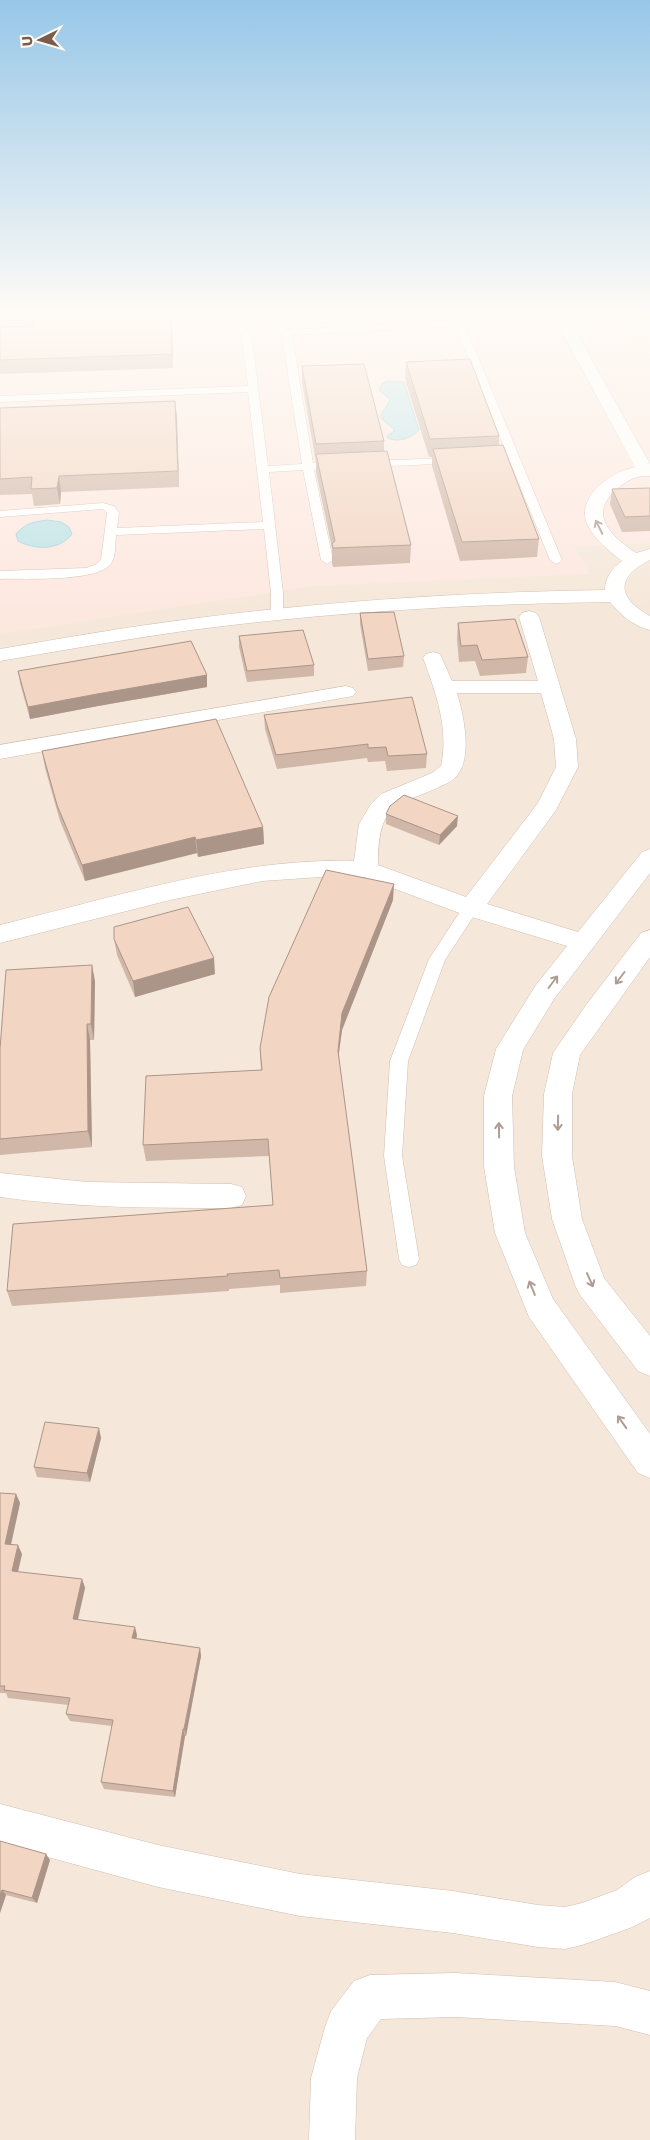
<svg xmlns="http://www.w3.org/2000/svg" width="650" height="2140" viewBox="0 0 650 2140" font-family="'Golos Text',sans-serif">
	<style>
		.residential { fill: #f5e8da }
		.commercial { fill: #fde8e0 }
		.water { fill: #bfe3e8; stroke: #a5d3da }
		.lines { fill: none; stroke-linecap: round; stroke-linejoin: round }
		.service-casing { stroke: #d1beb0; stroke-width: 1 }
		.minor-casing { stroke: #d1beb0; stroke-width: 1 }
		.service { fill: #fff; fill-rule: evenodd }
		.minor { fill: #fff; fill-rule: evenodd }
		.wall { fill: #d1b7a8 }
		.shaded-wall { fill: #aa9588 }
		.building { fill: #f3d5c3; stroke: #aa9588 }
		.oneway { stroke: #af9d94 }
	</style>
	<rect width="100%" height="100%" fill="#fdf6ec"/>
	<rect class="residential" x="0" y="312" width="650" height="1828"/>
	<path class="commercial" d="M440,312H612L650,374V543L574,547L590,574L315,586L0,634V327Z"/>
	<g class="water">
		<path d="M387,381L404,382L419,430C412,438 398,443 388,438L387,436L394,431V429C372,413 383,417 390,399L379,390L382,384Z"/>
		<path d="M47,520L61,522L69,527L72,534C59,551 35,550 18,541L16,534C25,523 34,522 47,520Z"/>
	</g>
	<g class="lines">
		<g class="service-casing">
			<g id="service">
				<path d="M448,321L465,326L562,560L560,562L556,564L550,560L456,328L448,327L292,335L313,463H320L325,466L324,468L314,470L333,560L327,564L321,560L303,470L269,472L283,593V615L281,618H273L271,615V593L264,529L116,535C115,543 116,555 112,562C101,583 23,578 0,579V571L86,568L95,565L101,560L107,513L103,509L0,517V511L103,503L114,506L119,513L117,528L263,522L248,392L0,402V396L248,386L241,333L246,330L251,333L268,466L302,464L282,335L286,330Z"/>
				<path d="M455,458L459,459L460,461L459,463L366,467L361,464L366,461Z"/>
				<path d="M471,903L477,904L479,908L445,960L408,1061L402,1156L419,1259L416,1265L409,1267L402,1265L399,1259L384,1156L390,1061L429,959L465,904Z"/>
			</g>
		</g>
		<g class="minor-casing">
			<g id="minor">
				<path d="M19,312H74L78,316L76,319L71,320C55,321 31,326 19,312Z"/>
				<path d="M128,312H185L178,316L134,318L129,317Z"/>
				<path d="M551,312H565L650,464V476C638,475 628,480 618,488C587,514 610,535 636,553L650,549V560C615,577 617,598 650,616V630C634,626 620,615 610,602C470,604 330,612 191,630C127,639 64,650 0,661V649C63,638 127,627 190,619C328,601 467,592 605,590C605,578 612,568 622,561C609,551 594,539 587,524C576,495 612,472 635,467Z"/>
				<path d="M529,611L536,613L539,617L576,739L578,767L556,810L487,904L578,932L642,852L650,849V873L554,999L523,1050L512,1096L514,1167L525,1233L553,1299L650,1434V1478L638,1473L529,1317L495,1233L484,1167V1096L496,1049L536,985L567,946L462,914L363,877L335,876L262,881L170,900L0,943V925C112,898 239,857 354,861L359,824L371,804L381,794L432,773L441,766C449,728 436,693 423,658L426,654L433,652L440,654L452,681H538L519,617L522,613ZM457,693H541L554,739L556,767L538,803L466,897L378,865C378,795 401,808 451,781C475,765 464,717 457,693Z"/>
				<path d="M346,686L353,688L356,692L353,696L0,759V745Z"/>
				<path d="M650,930V957L580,1055L572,1094V1156L582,1219L604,1278L650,1336V1376L638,1371L580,1295L575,1285L552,1219L542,1156L544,1094L553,1053L586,1005L641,933Z"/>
				<path d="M0,1173L87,1182L231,1184L242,1187L246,1196L242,1205L231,1208C154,1208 77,1208 0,1197Z"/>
				<path d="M0,1804L158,1845L300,1874L453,1891L538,1905L565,1907L582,1903L617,1890L635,1877L650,1871V1918L630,1928L582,1945L565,1949L538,1947L453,1933L300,1916L158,1887L0,1844Z"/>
				<path d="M455,1973L615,1982L650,1991V2035L615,2026L455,2017L381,2019L367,2038L357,2078L355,2140H309L311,2078L325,2027L331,2011L354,1981L370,1975Z"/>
			</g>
		</g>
		<use href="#service" class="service"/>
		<use href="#minor" class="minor"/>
	</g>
	<g class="wall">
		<path d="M171,312L173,368L0,374V327L32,326Z"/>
		<path d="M406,362L499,436V446L539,539L537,557L460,561L432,466V457H429L405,379Z"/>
		<path d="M302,366L384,441V451L411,545L410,563L333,567L332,563V548L316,472V462L302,383Z"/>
		<path d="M175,401L179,487L61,492L60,504L34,506L32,494L0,495V408Z"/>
		<path d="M650,488V531L622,532L610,504L612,489Z"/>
		<path d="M360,613L404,656L403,667L368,671L360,624Z"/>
		<path d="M458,623L528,657L526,673L480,676L475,661L459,662L457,639Z"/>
		<path d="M239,636L314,665V676L247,682L239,647Z"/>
		<path d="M18,671L207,675V687L98,706L30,719L20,683Z"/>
		<path d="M264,715L427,754L426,768L387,771L385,761L368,762L367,758L277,769L265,729Z"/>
		<path d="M42,751L263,827L264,844L198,857L197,853L85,881L60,821L45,768Z"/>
		<path d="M386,814L457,826L439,845L386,824Z"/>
		<path d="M393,900L342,1030L338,1058L367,1271L366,1286L280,1293V1285L229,1289V1291L12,1306L7,1291L273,1205L269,1156L146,1161L143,1145L261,1070L260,1048Z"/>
		<path d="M114,939L215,974L135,997L117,955Z"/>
		<path d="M95,981L94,1040H90L92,1147L0,1155V1049Z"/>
		<path d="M101,1438L90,1482L37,1477L34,1467Z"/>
		<path d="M0,1493L16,1494L20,1503L11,1545L22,1554L18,1572L82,1579L85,1588L78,1620L137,1635L136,1638L200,1648L201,1656L186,1736H185L175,1797L104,1789L101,1782L112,1726L70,1721L66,1714L68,1705L8,1698L6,1693H0Z"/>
		<path d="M0,1841L50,1860L37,1903L6,1895L0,1913Z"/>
	</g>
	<g class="shaded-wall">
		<path d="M171,312L172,318L173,368L172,354Z"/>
		<path d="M175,401L177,417L179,487L178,471Z"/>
		<path d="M59,476L61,492L60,504L57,488Z"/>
		<path d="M207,675V687L98,706L30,719L28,707L97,694Z"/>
		<path d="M458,816L457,826L439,845L440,835Z"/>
		<path d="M263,827L264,844L198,857L196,840Z"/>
		<path d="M195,837L197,853L85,881L82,865Z"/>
		<path d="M394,884L393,900L342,1030L337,1067L338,1051L342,1013Z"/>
		<path d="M214,958L215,974L135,997L133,981Z"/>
		<path d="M92,965L95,981L94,1040L91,1024Z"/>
		<path d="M87,1024L90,1040L92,1147L88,1131Z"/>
		<path d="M99,1428L101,1438L90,1482L87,1473Z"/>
		<path d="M16,1494L20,1503L9,1553L5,1544Z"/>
		<path d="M18,1545L22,1554L16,1580L12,1571Z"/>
		<path d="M82,1579L85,1588L76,1627L73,1619Z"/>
		<path d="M135,1627L137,1635L135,1646L132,1638Z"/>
		<path d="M200,1648L201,1656L186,1736L184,1729Z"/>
		<path d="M183,1729L185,1736L175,1797L173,1791Z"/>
		<path d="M46,1854L50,1860L37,1903L32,1898Z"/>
		<path d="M2,1890L6,1895L0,1913V1894Z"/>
	</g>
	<g class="building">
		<path d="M33,312H171L172,354L0,360V327L32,326Z"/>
		<path d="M470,359L499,436L430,439L406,362Z"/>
		<path d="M364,364L384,441L316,444L302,366Z"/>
		<path d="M175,401L178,471L59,476L57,488L31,489L32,477L0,479V408Z"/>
		<path d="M503,445L539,539L462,542L433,449Z"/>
		<path d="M387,451L411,545L333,548L332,544L335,541L316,454Z"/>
		<path d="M650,488V516L625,517L612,489Z"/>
		<path d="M394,612L404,656L368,659L360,613Z"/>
		<path d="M515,619L528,657L482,660L477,645L461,646L458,623Z"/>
		<path d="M303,630L314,665L247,671L239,636Z"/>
		<path d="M191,641L207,675L97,694L28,707L18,671Z"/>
		<path d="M412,697L427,754L388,756L386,747L368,748V744L276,755L264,715Z"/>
		<path d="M216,719L263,827L196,840L195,837L82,865L57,805L42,751Z"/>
		<path d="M404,795L458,816L440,835L386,814L390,806Z"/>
		<path d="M326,870L394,884L342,1013L338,1051L367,1271L280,1278L279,1270L227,1274L228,1276L7,1291L13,1224L273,1205L268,1139L143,1145L146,1076L262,1070L260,1048L269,997Z"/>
		<path d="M188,907L214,958L133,981L114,939V927Z"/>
		<path d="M92,965L91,1024H87L88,1131L0,1139V1049L6,970Z"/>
		<path d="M45,1422L99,1428L87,1473L34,1467Z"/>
		<path d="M0,1493L16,1494L5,1544L18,1545L12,1571L82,1579L73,1619L135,1627L132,1638L200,1648L184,1729H183L173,1791L101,1782L113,1720L66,1714L70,1698L4,1690L5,1686H0Z"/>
		<path d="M0,1841L46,1854L32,1898L2,1890L0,1894Z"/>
	</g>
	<defs><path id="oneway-shaft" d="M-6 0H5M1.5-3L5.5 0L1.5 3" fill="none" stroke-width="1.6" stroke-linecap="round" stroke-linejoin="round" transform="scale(1.25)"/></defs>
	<g class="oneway">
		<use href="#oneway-shaft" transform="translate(599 527) rotate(-116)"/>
		<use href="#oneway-shaft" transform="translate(620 978) rotate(127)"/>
		<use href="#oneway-shaft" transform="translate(553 982) rotate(-53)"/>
		<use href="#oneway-shaft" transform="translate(558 1123) rotate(91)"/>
		<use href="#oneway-shaft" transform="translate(499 1130) rotate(-91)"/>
		<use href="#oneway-shaft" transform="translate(590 1280) rotate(66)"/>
		<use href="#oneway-shaft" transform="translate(532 1288) rotate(-112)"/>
		<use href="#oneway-shaft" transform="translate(622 1422) rotate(-125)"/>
	</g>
	<linearGradient id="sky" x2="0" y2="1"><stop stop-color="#97c7e8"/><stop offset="0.51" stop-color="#fefbf6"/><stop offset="1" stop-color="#fefbf6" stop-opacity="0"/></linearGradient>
	<rect width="650" height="612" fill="url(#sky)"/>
	<g transform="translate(40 40) rotate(265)" stroke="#fffaf3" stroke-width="4" paint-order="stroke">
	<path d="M0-4L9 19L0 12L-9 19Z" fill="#7a5c4d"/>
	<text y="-8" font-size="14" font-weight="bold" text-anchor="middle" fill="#7a5c4d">U</text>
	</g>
</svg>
